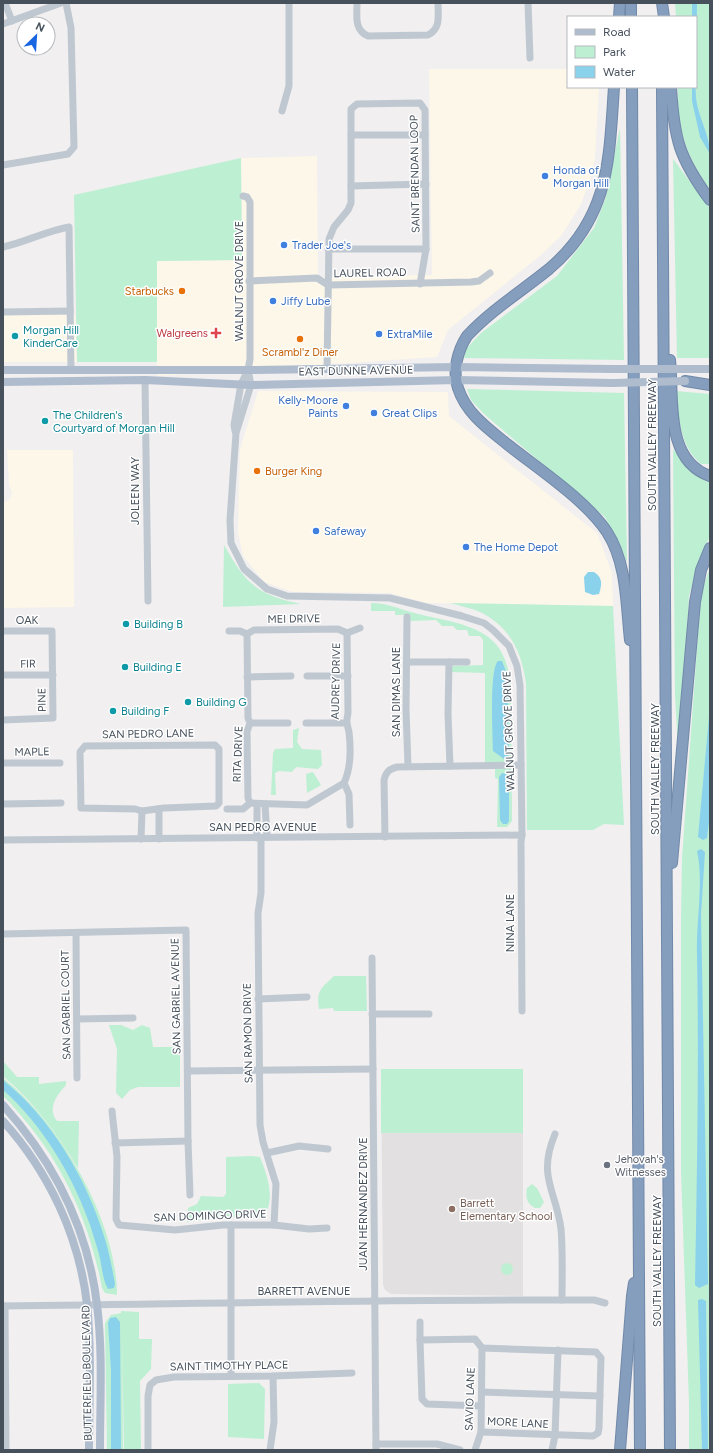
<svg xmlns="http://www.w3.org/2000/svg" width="713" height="1453" viewBox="0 0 713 1453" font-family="Figtree,sans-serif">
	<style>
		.commercial { fill: #fcf7e8 }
		.education { fill: #e2e0e1 }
		.green { fill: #bdefd3 }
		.water { fill: #8ad2ec }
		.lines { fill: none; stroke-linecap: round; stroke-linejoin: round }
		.highway-casing { stroke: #7189a9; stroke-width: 12 }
		.minor { stroke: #bfc8d1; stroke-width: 7 }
		.major { stroke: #aebcce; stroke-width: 8 }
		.highway { stroke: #869ebe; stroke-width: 10 }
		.major-bridge { stroke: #aebcce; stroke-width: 8 }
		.shop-dot { fill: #3f7fe0; stroke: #fff; stroke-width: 1.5 }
		.food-dot { fill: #e8710a; stroke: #fff; stroke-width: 1.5 }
		.health-dot { fill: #e0444e; stroke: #fff; stroke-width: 1.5 }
		.culture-dot { fill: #0f9aa8; stroke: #fff; stroke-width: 1.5 }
		.worship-dot { fill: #6b7280; stroke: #fff; stroke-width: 1.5 }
		.education-dot { fill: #8d6e63; stroke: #fff; stroke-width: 1.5 }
		.labels { text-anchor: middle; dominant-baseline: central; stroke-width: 3; stroke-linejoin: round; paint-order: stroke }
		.shop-label { font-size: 11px; fill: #366cbe; stroke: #fff; text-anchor: start }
		.street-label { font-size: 11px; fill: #47515c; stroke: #fff }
		.food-label { font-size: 11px; fill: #c56008; stroke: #fff; text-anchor: end }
		.culture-label { font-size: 11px; fill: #0d838f; stroke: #fff; text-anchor: start }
		.health-label { font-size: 11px; fill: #be3a42; stroke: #fff; text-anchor: end }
		.worship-label { font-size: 11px; fill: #5b616d; stroke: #fff; text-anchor: start }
		.education-label { font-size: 11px; fill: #785e54; stroke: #fff; text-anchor: start }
	</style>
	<rect width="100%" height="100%" fill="#f1efef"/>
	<g class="commercial">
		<path d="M429,69H568V87H599L595,159L590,181L580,206L561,236L541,255L448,330L437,357L157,376V261L242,260L241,158L317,156L318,277L432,275Z"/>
		<path d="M3,315H75L77,362H3Z"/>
		<path d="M258,391L448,392L449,416L597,533L612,573L613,606L427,603L389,593L293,592L264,582L243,556L238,532L240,449Z"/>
		<path d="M7,450H73L74,607L3,608V503L10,499L12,493L9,484Z"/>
	</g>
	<path class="education" d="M381,1069H523V1296L391,1294L385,1290L383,1285Z"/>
	<g class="green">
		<path d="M675,3H710V189C694,169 683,144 679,118C677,108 678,97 678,87H696V17H676Z"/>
		<path d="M620,128L624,360L464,358L466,349L481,333L557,276L594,228L605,200Z"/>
		<path d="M241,158L242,260L157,261V362H77L74,195Z"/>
		<path d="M673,159L710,208V358H677Z"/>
		<path d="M467,389L624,393L627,562L605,517L484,414L471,400Z"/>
		<path d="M676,391L710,394V464H701C679,445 679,417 676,391Z"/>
		<path d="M673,449L691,471L710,480V536L699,560L689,596L680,746L678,747L675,696Z"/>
		<path d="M224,545C246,584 257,595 301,604L223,607Z"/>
		<path d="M710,568V1450H689V1403L681,1171V918L682,858L701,593Z"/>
		<path d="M371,603C389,603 404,611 422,615C472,626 509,630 511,692L512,821L507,827H497L498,779L495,778V763H485V673L452,672V666L483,665V640L480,636H469L467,630H457L453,626H442L436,620L410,621V615H395V611H371Z"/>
		<path d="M450,603L613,606L624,825L604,824L593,830H527L526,684C522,652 510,627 480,612C471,608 460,606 450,603Z"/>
		<path d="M299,728L297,742L302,749L321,750L322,765L318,769L296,767L292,772L279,771L275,773L276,795H271L273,753L275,749L293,748V730Z"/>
		<path d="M313,772L321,785L307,793L306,774Z"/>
		<path d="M334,976H366L367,1011H334L333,1008L319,1009C316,991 321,988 334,976Z"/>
		<path d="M109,1025H121L133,1030L142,1025L150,1028L153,1047H180V1087H138L130,1090L122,1099L116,1093L117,1049Z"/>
		<path d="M3,1061L17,1077H39V1084L66,1081V1085C57,1095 47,1108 57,1121H79L78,1168C57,1134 34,1102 3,1076Z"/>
		<rect x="381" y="1069" width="142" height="64"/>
		<path d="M3,1078C60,1123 117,1221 117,1295L105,1293L102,1288C90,1225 65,1167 23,1118C17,1111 10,1102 3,1096Z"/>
		<path d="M251,1156L260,1157C267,1174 277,1203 262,1217H235L229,1216L187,1222L188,1208L197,1204L201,1196L223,1197L226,1194V1157Z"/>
		<path d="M532,1184L537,1188L544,1202L540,1208H535C527,1204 525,1197 527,1188Z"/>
		<circle cx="507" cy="1269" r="6"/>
		<path d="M121,1311L139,1312V1339H152L151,1369L140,1381L141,1450H124L122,1340L123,1450H107L105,1323L111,1315L121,1313Z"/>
		<path d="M259,1383L265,1389L264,1439L228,1437V1384Z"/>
	</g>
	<g class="water">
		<path d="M692,3H697C697,34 694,67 696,98C698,117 710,135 710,154L700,137L692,101V87H696V17H692Z"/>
		<path d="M588,572H594C603,578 602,584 599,594L593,595L585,592L584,577Z"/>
		<path d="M498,661H502L507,674L509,755L504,759L493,751C493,734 489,670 498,661Z"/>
		<path d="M710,706V815L707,838L703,840L698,837Z"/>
		<path d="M502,773L506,774L509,777V821L507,824H503L500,820L499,777Z"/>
		<path d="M701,849L705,852L701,914L708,1284L699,1288L695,1285C697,1175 699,1064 697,953C696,921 704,882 697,851Z"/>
		<path d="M3,1080C51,1118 86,1178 104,1236C109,1251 112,1268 115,1284L114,1288L108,1289C102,1278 102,1266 99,1254C96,1244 93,1234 90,1225C73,1176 42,1124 3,1090Z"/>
		<path d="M702,1299L706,1301L708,1450H702L698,1300Z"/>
		<path d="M116,1317L120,1322L121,1450H111V1370L108,1323L110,1318Z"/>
	</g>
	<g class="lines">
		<g class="highway-casing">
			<g id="highway">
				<path d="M631,3V17"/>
				<path d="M662,3L664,17"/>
				<path d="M619,17L620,3"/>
				<path d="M614,87C609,160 610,217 549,269C522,291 491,310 467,336C458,350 452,371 458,388C466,413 487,428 507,444C537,468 586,500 607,532C627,563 626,604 630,640"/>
				<path d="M632,87L640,1450"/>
				<path d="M662,87L670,1450"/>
				<path d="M671,87C674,139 679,158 710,200"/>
				<path d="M670,360C674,398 664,460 710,476"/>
				<path d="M685,381L710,385"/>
				<path d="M672,863L695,602L701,570L710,548"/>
				<path d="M620,1450L632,1296L634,1283"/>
			</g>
		</g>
		<g class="minor">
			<path d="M5,3L12,21"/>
			<path d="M357,3C357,16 354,30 368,36L428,35C441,28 438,17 438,3"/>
			<path d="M528,3L530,58"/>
			<path d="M3,24L61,3"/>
			<path d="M282,111L289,86V3"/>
			<path d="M351,135H425"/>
			<path d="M3,165L68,154L74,147L71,28L66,3"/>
			<path d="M351,186L426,184"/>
			<path d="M3,247C26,242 46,231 69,227L71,370"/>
			<path d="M328,249H426"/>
			<path d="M249,281L317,278L328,285L471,282L479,281L490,273"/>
			<path d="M3,312L70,311"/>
			<path d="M327,369L329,239L334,227L348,210L351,203V109L357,104L420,103L425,110L426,249L420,284"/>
			<path d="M248,370L251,385L236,433L230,520L231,543L244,569L267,589L287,596L390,598L462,616L484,623L493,630L509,646L517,666L520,685L522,835L521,842L522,1011"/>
			<path d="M145,380L148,601"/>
			<path d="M235,431L234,425L241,384L248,370L250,359V202L247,197L243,196"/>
			<path d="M407,617L406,709L408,766"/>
			<path d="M3,631H52L53,718L3,720"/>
			<path d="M229,631H240L247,634L254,630L338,629L347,633L360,628"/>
			<path d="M347,633L348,713C346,723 347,723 349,732C351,749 351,768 344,783L349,794L350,825"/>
			<path d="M247,634L248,718L250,723L247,732L248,798L250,803"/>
			<path d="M407,662H467"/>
			<path d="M449,662L448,714L450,766"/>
			<path d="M3,675H53"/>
			<path d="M307,676H348"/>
			<path d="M247,677L291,676"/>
			<path d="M250,723H288"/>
			<path d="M306,723H346"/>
			<path d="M215,745L219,749V803L216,806L164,808L142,811L135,809L81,808L80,752L85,746Z"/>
			<path d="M3,763H60"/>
			<path d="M250,803L307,805L344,783"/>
			<path d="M3,804L61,803"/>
			<path d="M265,804L267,837"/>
			<path d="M159,809V839"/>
			<path d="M227,809H243L250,803"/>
			<path d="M385,837L384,780C386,772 389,769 397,767L521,765"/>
			<path d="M257,838V804"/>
			<path d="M261,838V893L258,913L260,1125L263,1142L276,1184L274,1225"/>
			<path d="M141,839L142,811"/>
			<path d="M3,840L522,835"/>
			<path d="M76,933L77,1078"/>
			<path d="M3,934L186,930L188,1141L190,1195"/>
			<path d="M372,958L376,1450"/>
			<path d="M258,999L307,997"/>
			<path d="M372,1014H429"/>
			<path d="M77,1019L133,1018"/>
			<path d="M188,1071L373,1069"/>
			<path d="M112,1111L117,1157L116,1219L119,1225L175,1230L223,1225H274L309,1229L327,1228"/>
			<path d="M555,1134C537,1177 556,1190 561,1229C563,1253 562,1277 562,1300"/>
			<path d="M115,1143L188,1141"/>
			<path d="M267,1153L299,1146L328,1149"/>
			<path d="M3,1306C200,1304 397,1299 594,1300L605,1303"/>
			<path d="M5,1306L6,1450"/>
			<path d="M420,1322V1340"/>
			<path d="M231,1376V1225"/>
			<path d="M482,1392L600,1396"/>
			<path d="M481,1432L593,1436L598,1433L599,1428L601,1358L596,1352L482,1348"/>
			<path d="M376,1444H437L460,1450"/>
			<path d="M148,1450V1396L150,1385L156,1380L174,1377L273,1376L352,1373"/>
			<path d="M270,1450L274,1422L273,1376"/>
			<path d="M475,1450L481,1432L482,1348L475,1339L420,1340L422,1399L427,1404L481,1406"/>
			<path d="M552,1450L555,1436L558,1350"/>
		</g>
		<g class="major">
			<path d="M684,369H710"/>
			<path d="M3,370H248L457,367L613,369"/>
			<path d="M3,382L145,380L251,385L456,380L613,383"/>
			<path d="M3,1105C54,1162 88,1228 97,1305C103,1352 100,1402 100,1450"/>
			<path d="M3,1121C49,1172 79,1236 87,1304C92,1352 89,1402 89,1450"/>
		</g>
		<use href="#highway" class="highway"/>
		<g class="major-bridge">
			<path d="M613,369H684"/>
			<path d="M613,383L685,381"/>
		</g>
	</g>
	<g class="shop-dot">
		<circle cx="545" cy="176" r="4"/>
		<circle cx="284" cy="245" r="4"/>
		<circle cx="273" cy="301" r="4"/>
		<circle cx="379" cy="334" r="4"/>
		<circle cx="346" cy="406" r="4"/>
		<circle cx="374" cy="413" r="4"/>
		<circle cx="316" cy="531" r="4"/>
		<circle cx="466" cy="547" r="4"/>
	</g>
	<g class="food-dot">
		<circle cx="182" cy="291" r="4"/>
		<circle cx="300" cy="339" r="4"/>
		<circle cx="257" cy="471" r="4"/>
	</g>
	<path class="health-dot" d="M214 327h4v4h4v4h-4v4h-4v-4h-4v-4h4z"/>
	<g class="culture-dot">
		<circle cx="15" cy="336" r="4"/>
		<circle cx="45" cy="421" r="4"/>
		<circle cx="126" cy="624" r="4"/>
		<circle cx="125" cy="667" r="4"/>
		<circle cx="188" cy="702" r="4"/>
		<circle cx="113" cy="711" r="4"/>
	</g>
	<circle class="worship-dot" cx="607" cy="1165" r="4"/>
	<circle class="education-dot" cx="452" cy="1209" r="4"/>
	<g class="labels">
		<g class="shop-label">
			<text x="553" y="170">Honda of<tspan x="553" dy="13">Morgan Hill</tspan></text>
			<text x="292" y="245">Trader Joe's</text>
			<text x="281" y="301">Jiffy Lube</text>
			<text x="387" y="334">ExtraMile</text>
			<text x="338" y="400" text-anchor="end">Kelly-Moore<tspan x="338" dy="13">Paints</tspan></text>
			<text x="382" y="413">Great Clips</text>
			<text x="324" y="531">Safeway</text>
			<text x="474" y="547">The Home Depot</text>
		</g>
		<g class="street-label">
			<text transform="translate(415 174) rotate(-91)">SAINT BRENDAN LOOP</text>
			<text transform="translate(370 273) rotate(-1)">LAUREL ROAD</text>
			<text transform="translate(239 281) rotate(-90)">WALNUT GROVE DRIVE</text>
			<text transform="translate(356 371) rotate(-1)">EAST DUNNE AVENUE</text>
			<text transform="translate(652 445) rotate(-90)">SOUTH VALLEY FREEWAY</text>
			<text transform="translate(135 491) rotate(-90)">JOLEEN WAY</text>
			<text transform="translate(294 619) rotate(-1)">MEI DRIVE</text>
			<text x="27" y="620">OAK</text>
			<text transform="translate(28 664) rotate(-1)">FIR</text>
			<text transform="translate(336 681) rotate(-89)">AUDREY DRIVE</text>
			<text transform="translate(396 692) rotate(-90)">SAN DIMAS LANE</text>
			<text transform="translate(42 700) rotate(-91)">PINE</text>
			<text transform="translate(509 731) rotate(-92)">WALNUT GROVE DRIVE</text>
			<text transform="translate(148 734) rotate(-1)">SAN PEDRO LANE</text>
			<text transform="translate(32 752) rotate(-1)">MAPLE</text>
			<text transform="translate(238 754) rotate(-88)">RITA DRIVE</text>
			<text transform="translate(655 769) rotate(-90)">SOUTH VALLEY FREEWAY</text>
			<text x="263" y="827">SAN PEDRO AVENUE</text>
			<text transform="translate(510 923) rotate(-90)">NINA LANE</text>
			<text transform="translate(176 996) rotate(-91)">SAN GABRIEL AVENUE</text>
			<text transform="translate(66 1005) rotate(-91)">SAN GABRIEL COURT</text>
			<text transform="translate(248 1033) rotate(-91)">SAN RAMON DRIVE</text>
			<text transform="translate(363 1204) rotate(-90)">JUAN HERNANDEZ DRIVE</text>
			<text transform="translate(210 1216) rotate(-2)">SAN DOMINGO DRIVE</text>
			<text transform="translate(657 1261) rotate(-90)">SOUTH VALLEY FREEWAY</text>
			<text x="304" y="1291">BARRETT AVENUE</text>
			<text transform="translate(229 1366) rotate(-1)">SAINT TIMOTHY PLACE</text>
			<text transform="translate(87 1373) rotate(-91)">BUTTERFIELD BOULEVARD</text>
			<text transform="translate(470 1399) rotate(-88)">SAVIO LANE</text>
			<text transform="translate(518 1423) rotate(3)">MORE LANE</text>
		</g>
		<g class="food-label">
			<text x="174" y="291">Starbucks</text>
			<text x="300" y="352" text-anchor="middle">Scrambl'z Diner</text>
			<text x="265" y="471" text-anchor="start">Burger King</text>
		</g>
		<g class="culture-label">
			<text x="23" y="330">Morgan Hill<tspan x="23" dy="13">KinderCare</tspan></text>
			<text x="53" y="415">The Children's<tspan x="53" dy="13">Courtyard of Morgan Hill</tspan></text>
			<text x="134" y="624">Building B</text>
			<text x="133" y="667">Building E</text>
			<text x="196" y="702">Building G</text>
			<text x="121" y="711">Building F</text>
		</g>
		<g class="health-label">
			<text x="208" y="333">Walgreens</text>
		</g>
		<g class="worship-label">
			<text x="615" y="1159">Jehovah's<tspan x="615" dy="13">Witnesses</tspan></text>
		</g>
		<g class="education-label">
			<text x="460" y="1203">Barrett<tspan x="460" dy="13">Elementary School</tspan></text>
		</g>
	</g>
	<rect width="713" height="1453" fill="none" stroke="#47515c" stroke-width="8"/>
	<rect x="567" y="16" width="130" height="72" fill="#ffffff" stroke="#b5b9be"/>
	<rect x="575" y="29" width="20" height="6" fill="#aebcce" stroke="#b5b9be"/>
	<text x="603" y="36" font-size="12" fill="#47515c">Road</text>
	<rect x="575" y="46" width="20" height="12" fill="#bdefd3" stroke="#b5b9be"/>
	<text x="603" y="56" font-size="12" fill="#47515c">Park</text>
	<rect x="575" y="66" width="20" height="12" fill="#8ad2ec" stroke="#b5b9be"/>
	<text x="603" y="76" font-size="12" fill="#47515c">Water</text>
	<g transform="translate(36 36) rotate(25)"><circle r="19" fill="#ffffff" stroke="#b5b9be"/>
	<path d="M0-3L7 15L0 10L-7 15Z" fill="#1965e1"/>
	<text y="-6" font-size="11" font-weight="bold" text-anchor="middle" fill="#47515c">N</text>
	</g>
</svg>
